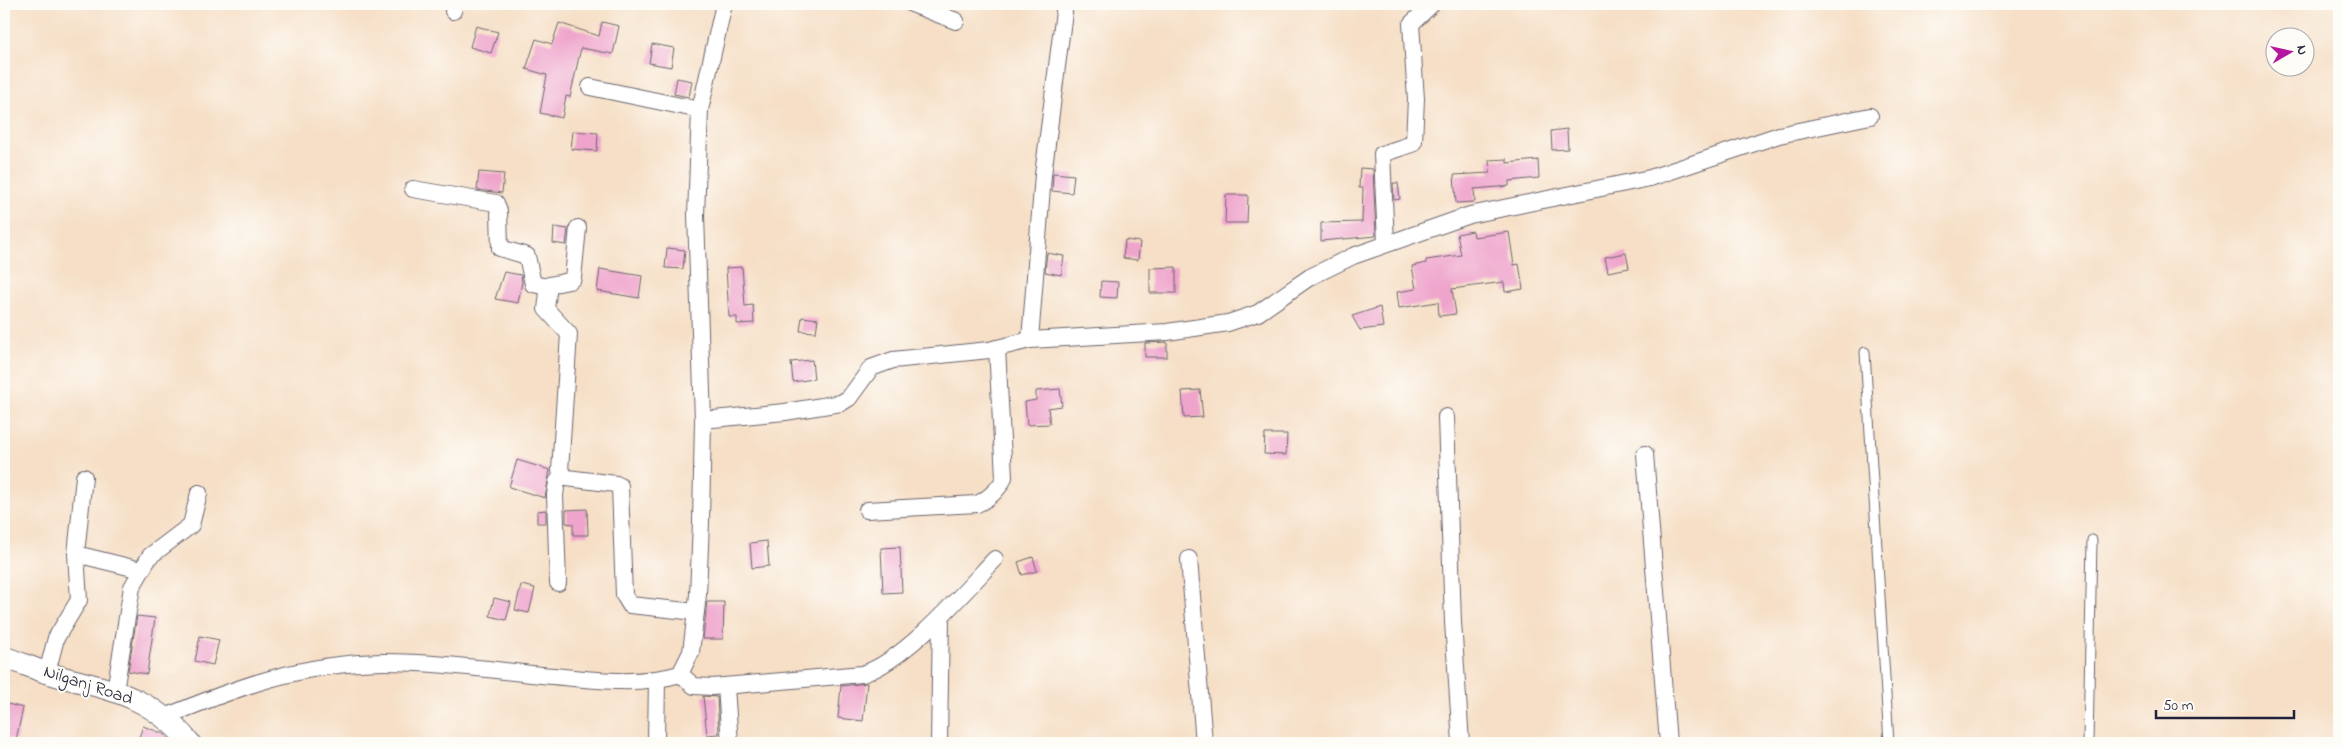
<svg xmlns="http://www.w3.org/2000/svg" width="2343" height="747" viewBox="0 0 2343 747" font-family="'Indie Flower',sans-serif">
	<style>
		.building { fill: #efa4cc }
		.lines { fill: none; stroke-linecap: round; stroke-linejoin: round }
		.service-casing { stroke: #6c646c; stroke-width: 11 }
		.minor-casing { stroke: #6c646c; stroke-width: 18 }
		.tertiary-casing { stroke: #6c646c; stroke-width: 23 }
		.service { stroke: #fff; stroke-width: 9 }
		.minor { stroke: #fff; stroke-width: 16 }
		.tertiary { stroke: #fff; stroke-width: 21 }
		.labels { text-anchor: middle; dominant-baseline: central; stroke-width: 4; stroke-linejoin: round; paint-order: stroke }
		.street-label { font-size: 18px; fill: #22223b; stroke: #fdfcf7 }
	</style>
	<rect width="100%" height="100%" fill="#fdfcf7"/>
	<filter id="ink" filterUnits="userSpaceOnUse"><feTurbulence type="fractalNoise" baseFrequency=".02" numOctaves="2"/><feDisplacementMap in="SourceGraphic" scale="10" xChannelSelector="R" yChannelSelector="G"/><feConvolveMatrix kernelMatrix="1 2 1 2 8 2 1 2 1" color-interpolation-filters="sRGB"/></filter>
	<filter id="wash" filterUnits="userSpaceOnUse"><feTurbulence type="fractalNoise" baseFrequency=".0096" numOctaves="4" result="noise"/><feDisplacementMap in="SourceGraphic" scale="20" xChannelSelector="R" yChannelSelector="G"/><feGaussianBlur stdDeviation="1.12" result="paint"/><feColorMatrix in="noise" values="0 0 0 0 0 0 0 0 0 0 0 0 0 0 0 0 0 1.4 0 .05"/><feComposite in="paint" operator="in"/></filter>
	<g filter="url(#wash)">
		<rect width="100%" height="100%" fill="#f6dfc6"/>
		<g id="blocks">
			<g class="building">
				<path d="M602,22L619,26L613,54L581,48L570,97L566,96L562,118L540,113L547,75L526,69L536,39L552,44L559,23L599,36Z"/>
				<path d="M476,26L498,32L491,53L470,47Z"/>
				<path d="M652,44L674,48L671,67L649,63Z"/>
				<path d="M677,78L692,81L689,97L674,94Z"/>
				<path d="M1567,129L1568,149L1552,150L1551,131Z"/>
				<path d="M573,131L598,133L597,151L571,149Z"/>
				<path d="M1507,159V163L1538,160L1539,178L1509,181V186L1474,189L1475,202L1456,203L1454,175L1490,173L1489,160Z"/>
				<path d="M1360,168L1373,169L1376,236L1321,241V223L1362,222L1363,188H1359Z"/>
				<path d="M479,172L504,174L502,193L477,190Z"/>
				<path d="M1053,173L1074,175L1072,193L1052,191Z"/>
				<path d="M1393,183H1398L1400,199L1394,200Z"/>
				<path d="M1226,195H1248L1247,223H1225Z"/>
				<path d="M554,227L568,229L566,245L553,243Z"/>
				<path d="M1473,231L1474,237L1509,232L1514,265L1519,264L1523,289L1505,292L1504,282L1452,289L1456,314L1439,316L1438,302L1399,308L1397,292L1416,289L1412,266L1426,263V260L1461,255L1457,234Z"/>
				<path d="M1125,240L1140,242L1138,260L1123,258Z"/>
				<path d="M667,248L685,250L683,269L665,268Z"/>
				<path d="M1047,253L1064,256L1061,275L1045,272Z"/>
				<path d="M1626,253L1629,268L1608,272L1605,257Z"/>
				<path d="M742,267L745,306L753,305L754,323L737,324V317H729L726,268Z"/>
				<path d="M1176,267V293H1150V268Z"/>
				<path d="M600,269L642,276L639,298L597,291Z"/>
				<path d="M504,272L521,275L522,282L518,303L495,299Z"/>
				<path d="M1101,281L1118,282L1117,298L1100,297Z"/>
				<path d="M1380,307L1383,327L1360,330L1352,316Z"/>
				<path d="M802,317L818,319L816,332L800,331Z"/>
				<path d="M1167,342V357H1145V343Z"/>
				<path d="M812,360L814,379L793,382L791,362Z"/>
				<path d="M1060,389L1062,406L1048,408L1050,424L1027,425L1025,402L1036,400V391Z"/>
				<path d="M1200,390L1203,417L1184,418L1182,391Z"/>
				<path d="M1265,434H1287L1286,455L1264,454Z"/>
				<path d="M517,460L550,470L545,498L509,487Z"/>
				<path d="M587,509L588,535H573V524L566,523V510Z"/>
				<path d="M546,510V523H537V511Z"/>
				<path d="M767,541L769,566L752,568L750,543Z"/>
				<path d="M900,547L902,592L883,593L881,548Z"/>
				<path d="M1033,557L1037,571L1022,575L1018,562Z"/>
				<path d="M521,585L535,588L529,613L515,610Z"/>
				<path d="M494,598L511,602L506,620L490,616Z"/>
				<path d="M707,602H724L723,639H703Z"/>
				<path d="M137,616L155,618L147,674L128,671Z"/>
				<path d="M200,636L219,640L213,665L195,661Z"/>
				<path d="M867,683L863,721L838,718L841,686Z"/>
				<path d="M703,696L717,697L719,734L707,735Z"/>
				<path d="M4,703L23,708L16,740L4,737Z"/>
				<path d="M143,726L164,734L173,743H137Z"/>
			</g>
		</g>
	</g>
	<g filter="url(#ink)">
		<use href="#blocks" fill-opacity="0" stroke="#6c646c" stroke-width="1"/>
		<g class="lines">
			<g class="service-casing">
				<g id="service">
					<path d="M1865,352L1889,743"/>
					<path d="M2088,743L2092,540"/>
				</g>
			</g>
			<g class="minor-casing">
				<g id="minor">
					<path d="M912,4L956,21"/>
					<path d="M453,11L455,4"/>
					<path d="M590,87L700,110"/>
					<path d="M413,189L496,203L499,211L500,248L527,256L533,284L548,287"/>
					<path d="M578,228L573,278L569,281L549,285L546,309L569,334L560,471L567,478L616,484L620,486L624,595L630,605L696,612"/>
					<path d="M1386,243L1382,154L1412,144L1414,141L1416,99L1411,24L1432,4"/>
					<path d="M1030,340L1043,175L1065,4"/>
					<path d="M1446,417L1453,622L1461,743"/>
					<path d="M703,420L785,412L841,403L849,398L871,368L893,360L989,350L1030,340L1167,332L1228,323L1258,313L1310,277L1353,256L1470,215L1650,178L1779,135L1870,116"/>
					<path d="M1645,454L1668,743"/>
					<path d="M867,510L977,504C987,500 1001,488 1004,477L997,348"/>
					<path d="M76,554L141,570"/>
					<path d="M1189,559L1204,743"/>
					<path d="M558,583L555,495L557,482L563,475"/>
					<path d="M47,673L56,638L79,600L76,554L84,477"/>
					<path d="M680,674L694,686L712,687L862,674C905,661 964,592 995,559"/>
					<path d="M726,687L730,743"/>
					<path d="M115,691L132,587L150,556L191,525L199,493"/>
					<path d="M165,717C238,687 302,663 383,662C443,662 504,672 564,677C602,681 643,685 680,674L691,652L698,595L701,522L703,420L696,215L700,110L724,4"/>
					<path d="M656,743L657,679"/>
					<path d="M939,743L941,616"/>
				</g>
			</g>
			<g class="tertiary-casing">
				<path id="tertiary" d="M4,657C18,662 33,668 47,673C107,690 147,692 190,743"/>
			</g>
			<use href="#service" class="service"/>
			<use href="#minor" class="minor"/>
			<use href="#tertiary" class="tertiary"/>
		</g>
	</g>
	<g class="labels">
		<g class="street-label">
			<text transform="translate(88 686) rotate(18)">Nilganj Road</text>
		</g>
	</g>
	<rect width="2343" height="747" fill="none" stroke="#fdfcf7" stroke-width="20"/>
	<g transform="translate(2290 52) rotate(81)"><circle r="24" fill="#fdfcf7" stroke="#a5a5ac"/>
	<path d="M0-4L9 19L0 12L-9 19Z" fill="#b5179e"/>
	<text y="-8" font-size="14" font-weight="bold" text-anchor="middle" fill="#22223b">N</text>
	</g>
	<path d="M2156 710v8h138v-8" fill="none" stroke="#22223b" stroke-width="2.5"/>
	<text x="2163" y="710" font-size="15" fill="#22223b" stroke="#fdfcf7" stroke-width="4" paint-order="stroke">50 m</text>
</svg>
